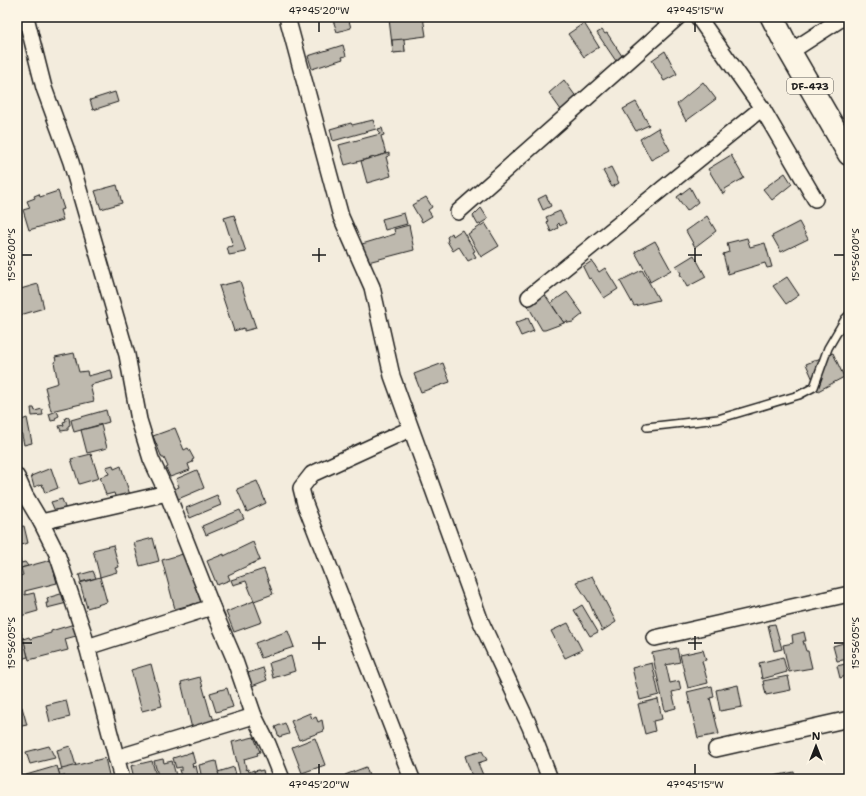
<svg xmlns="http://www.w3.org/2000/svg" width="866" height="796" viewBox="0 0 866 796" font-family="'Shantell Sans',sans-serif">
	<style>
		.building { fill: #beb9ae; stroke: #1c1c1c }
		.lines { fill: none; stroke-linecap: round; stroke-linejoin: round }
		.lane-casing { stroke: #1c1c1c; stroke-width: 10 }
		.street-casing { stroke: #1c1c1c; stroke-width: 18 }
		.primary-casing { stroke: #1c1c1c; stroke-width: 25 }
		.lane { stroke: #fcf5e5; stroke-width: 7 }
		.street { stroke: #fcf5e5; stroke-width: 15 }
		.primary { stroke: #fcf5e5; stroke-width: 22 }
		.ticks { fill: none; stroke: #1c1c1c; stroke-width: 1.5 }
		.labels { text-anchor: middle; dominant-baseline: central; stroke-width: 4; stroke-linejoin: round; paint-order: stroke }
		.shield { fill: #fcf5e5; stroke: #5f5d58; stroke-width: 1 }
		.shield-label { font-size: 10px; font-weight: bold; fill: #1c1c1c }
		.neatline { fill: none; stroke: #1c1c1c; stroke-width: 1.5 }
		.ticks-label { font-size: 10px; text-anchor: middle; fill: #1c1c1c }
	</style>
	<rect width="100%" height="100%" fill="#f3ecdd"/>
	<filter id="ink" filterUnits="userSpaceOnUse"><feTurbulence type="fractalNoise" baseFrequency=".025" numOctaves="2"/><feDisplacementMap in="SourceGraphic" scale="8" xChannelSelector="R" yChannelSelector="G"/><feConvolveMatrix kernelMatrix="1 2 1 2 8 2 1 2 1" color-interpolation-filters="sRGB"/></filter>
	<g filter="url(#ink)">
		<g class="building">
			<path d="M332,17H348L351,28L337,32Z"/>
			<path d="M399,17H423L426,36L403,39L405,51L393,53L389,19Z"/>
			<path d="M597,17H612L602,24Z"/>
			<path d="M584,23L599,47L584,57L568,34Z"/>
			<path d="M602,30L605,34L607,33L624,59L618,64L597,33Z"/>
			<path d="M404,39L405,52L393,53L392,40Z"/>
			<path d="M343,45L346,56L342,57L343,59L312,69L308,56Z"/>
			<path d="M665,51L677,74L664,81L652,60Z"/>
			<path d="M564,80L577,98L561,110L549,93Z"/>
			<path d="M703,82L716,99L686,121L677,104Z"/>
			<path d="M115,92L118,102L93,110L90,100Z"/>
			<path d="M636,102L649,125L636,131L623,109Z"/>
			<path d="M373,120L376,129L333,141L330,129L351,123L352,125Z"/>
			<path d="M382,128L384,135L381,136L386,154L345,165L339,145L380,134L378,129Z"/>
			<path d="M658,128L670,150L651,160L640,139Z"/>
			<path d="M389,153V156L386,157L391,176L367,183L361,161Z"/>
			<path d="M731,155L744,178L725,189L726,192L723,194L708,169Z"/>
			<path d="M611,167L619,183L612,187L603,171Z"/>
			<path d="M785,173L792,184L772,200L763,189Z"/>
			<path d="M117,185L122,203L101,209L95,191Z"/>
			<path d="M690,187L698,202L687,211L677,197Z"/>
			<path d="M58,191L64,209L60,210L63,220L29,230L23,210L30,208L27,201L35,198L34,196L39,194L40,197Z"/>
			<path d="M546,195L551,206L543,210L538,199Z"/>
			<path d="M426,197L432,207L428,210L432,216L422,222L412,205Z"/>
			<path d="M481,208L488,219L478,225L473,216Z"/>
			<path d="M560,211L566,223L560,226L559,223L557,225L558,228L551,232L547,222L548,221L546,217Z"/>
			<path d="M404,213L407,224L385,230L382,219Z"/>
			<path d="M234,215L246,252L229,255L227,247L233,246L224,218Z"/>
			<path d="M707,216L716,231L695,247L686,231Z"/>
			<path d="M799,222L808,239L781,252L772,236Z"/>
			<path d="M485,223L499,246L481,257L468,234Z"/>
			<path d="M409,225L414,250L368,262L362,244L395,234L394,229Z"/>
			<path d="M462,230L475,251L473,252L476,257L468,261L459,247L453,251L447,241L448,240L447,237L452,233L453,236Z"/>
			<path d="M747,238L750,247L765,243L772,267L767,268L765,263L728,274L723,254L729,252L727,243Z"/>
			<path d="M655,241L671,270L650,282L647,274L635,252Z"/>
			<path d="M694,255L706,277L687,287L680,274L681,273L676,266Z"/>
			<path d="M592,261L599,272L605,268L618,289L604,298L591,278L589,279L583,267Z"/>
			<path d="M642,270L659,300L634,306L620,281Z"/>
			<path d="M787,277L799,295L786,304L773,286Z"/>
			<path d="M240,281L256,328L244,331V328L234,331L219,286Z"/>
			<path d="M38,284L44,308L17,316V290Z"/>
			<path d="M567,292L583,314L573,322L568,323L567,321L564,323L551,303Z"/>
			<path d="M545,295L564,323L545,330H542L528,306Z"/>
			<path d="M528,318L534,331L521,336L515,323Z"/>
			<path d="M74,353L79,372L87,371L88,376L111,370L113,379L90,385L94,401L51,411L45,387L58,383L54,362L56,361L55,357Z"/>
			<path d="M833,353L844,377L818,391L806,364Z"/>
			<path d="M443,363L450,382L421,392L414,374Z"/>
			<path d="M31,408H34L35,411L42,409L43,415L32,416Z"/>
			<path d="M106,410L109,422L74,432L71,420Z"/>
			<path d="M57,411L59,416L55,418L56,420L51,421L49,414Z"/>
			<path d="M68,417H69L70,425L68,426V430L61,431L59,426L64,425L63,422L66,421L65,418Z"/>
			<path d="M27,418L32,443L24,445L19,421Z"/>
			<path d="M101,425L107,448L87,453L81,430Z"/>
			<path d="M175,428L184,450L188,448L194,459L192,460L193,462L188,464L190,470L170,477L166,468L168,467L164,458H162L153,436Z"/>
			<path d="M91,454L99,478L79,484L71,459Z"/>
			<path d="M113,465L114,469L121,466L130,495L116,499L114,493L106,495L100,477L109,474L106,467Z"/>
			<path d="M51,468L58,488L45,493L42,484L34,487L31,476Z"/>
			<path d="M197,470L204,488L178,499L174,489L179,487L176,479Z"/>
			<path d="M257,481L266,503L247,512L237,489Z"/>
			<path d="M217,495L221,505L190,518L186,508Z"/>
			<path d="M62,499L67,513L57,516L51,502Z"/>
			<path d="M240,510L244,519L206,535L202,526Z"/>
			<path d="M24,526L28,543L17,546V527Z"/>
			<path d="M153,538L159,561L140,566L134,543Z"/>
			<path d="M253,542L260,560L228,575L230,580L217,585L207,561L224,554V556Z"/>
			<path d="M113,545L119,567L115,568L117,572L100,577L93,550Z"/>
			<path d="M17,551L21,563L25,562L28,566L17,569Z"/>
			<path d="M183,554L201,602L175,609L162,560Z"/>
			<path d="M51,560L57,583L25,591V595L34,593L38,611L17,617V577L23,575L21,568Z"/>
			<path d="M264,569L273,594L254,601L246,581L233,585L231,580Z"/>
			<path d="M93,571L96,578L81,582L79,575Z"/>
			<path d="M592,576L616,622L602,631L589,602L576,582Z"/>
			<path d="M100,577L107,602L87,608L80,583Z"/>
			<path d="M64,593L67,603L47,608L46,603H48L47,598Z"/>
			<path d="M254,601L262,622L234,632L226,612Z"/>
			<path d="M582,605L598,632L590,636L574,610Z"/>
			<path d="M568,623L582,650L565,658L551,631Z"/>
			<path d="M19,624L22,635L17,637V625Z"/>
			<path d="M775,624L782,649L774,651L768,625Z"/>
			<path d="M71,625H73L76,636L65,639L68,650L29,660L23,639L29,637L30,639L51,633V631Z"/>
			<path d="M288,631L294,647L261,658L255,643Z"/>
			<path d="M804,632L806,641H803L806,651H808L812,668L789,672L783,645L793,643L792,635Z"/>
			<path d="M23,637L28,657L17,660V639Z"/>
			<path d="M843,643L846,656L849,655V659L837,661L833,646Z"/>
			<path d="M677,648L680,662L666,665L670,683L679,681L681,690L672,692L676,708L665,711L652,653Z"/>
			<path d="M703,650L706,660L702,661L708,683L688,688L680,655Z"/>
			<path d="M291,656L295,671L273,678L269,663Z"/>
			<path d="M783,657L787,672L762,679L759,663Z"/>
			<path d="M652,663L659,695L640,700L632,668Z"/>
			<path d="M849,663V675L840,678L837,666Z"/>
			<path d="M151,664L162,706L142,711L131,670Z"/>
			<path d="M263,668L267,680L252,686L248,673Z"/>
			<path d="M788,676L791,690L766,695L763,681Z"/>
			<path d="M200,677L211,716L212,715L216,726L193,733L181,682Z"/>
			<path d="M738,685L742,707L720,711L716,690Z"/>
			<path d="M712,686L714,697L710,698L719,734L698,738L687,692Z"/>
			<path d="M227,688L233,707L216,712L210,693Z"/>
			<path d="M658,699L662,719L653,721L655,731L645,734L638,704Z"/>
			<path d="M66,700L70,717L50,722L46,705Z"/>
			<path d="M22,707L27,725L17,727V709Z"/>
			<path d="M310,713L312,719L316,717L318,722L322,720L324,731L299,740L291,721Z"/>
			<path d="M285,723L289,734L279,737L275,727Z"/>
			<path d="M254,737L260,752L257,753L258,755L244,759L246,768L245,770L248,769L249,772L254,770L256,779H241L232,742Z"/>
			<path d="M315,738L325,765L302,773L292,747Z"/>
			<path d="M49,746L55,758L30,764L26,752Z"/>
			<path d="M70,746L76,766L62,770L57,750Z"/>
			<path d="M482,751L487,760L478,763L483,775L473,779L465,756Z"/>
			<path d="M192,752L195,763L192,764L193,767L196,766L199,779H179L178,776H181L179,770H182V767L176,768L173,758Z"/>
			<path d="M105,758L110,779H66L64,775L60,776L58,770Z"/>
			<path d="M163,759L164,763L172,761L177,779H159L154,761Z"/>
			<path d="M152,761L157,779H137L136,777L134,778L131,766Z"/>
			<path d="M216,761L220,779H202L199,765Z"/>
			<path d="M57,766L61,779H27L26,775Z"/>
			<path d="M234,767L237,779H220L218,772Z"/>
			<path d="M366,767L370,779H346L345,775Z"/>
			<path d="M259,770V771L263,770L265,779H256L254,771Z"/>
			<path d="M794,772L796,779H770L769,777Z"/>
		</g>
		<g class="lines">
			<g class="lane-casing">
				<path id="lane" d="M647,427L718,419L799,395L814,387L828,348L845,319L849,315"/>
			</g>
			<g class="street-casing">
				<g id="street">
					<path d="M26,17L44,88L71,162L127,355L139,420L151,459L167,493L212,607L234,658L254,716L268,744L282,779"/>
					<path d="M287,17L341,217L372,287L392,376L481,622L530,727L550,779"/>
					<path d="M698,17L762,108L815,199"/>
					<path d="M790,52L844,17"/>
					<path d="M458,212L678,17"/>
					<path d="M529,297L762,108"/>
					<path d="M410,429L312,474L301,488L305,504L412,779"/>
					<path d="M17,477L25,495L41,522L57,554L83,631L122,779"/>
					<path d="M41,522L167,493"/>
					<path d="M655,638L849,594"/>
					<path d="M87,647L212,607"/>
					<path d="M716,749L849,719"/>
					<path d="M116,758L254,716"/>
				</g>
			</g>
			<g class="primary-casing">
				<path id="primary" d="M772,17L790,52L849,154"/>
			</g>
			<use href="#lane" class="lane"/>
			<use href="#street" class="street"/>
			<use href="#primary" class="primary"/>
		</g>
	</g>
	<path class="ticks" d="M319,22V32M695,22V32M319,248V262M695,248V262M22,255H32M312,255H326M688,255H702M834,255H844M319,636V650M695,636V650M22,643H32M312,643H326M688,643H702M834,643H844M319,764V774M695,764V774"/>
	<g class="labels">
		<rect class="shield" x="787" y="78" width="46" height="16" rx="3"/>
		<g class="shield-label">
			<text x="810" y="86">DF-473</text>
		</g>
	</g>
	<rect width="866" height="796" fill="none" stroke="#fcf5e5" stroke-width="44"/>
	<g transform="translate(816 746)" stroke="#fcf5e5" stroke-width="3" paint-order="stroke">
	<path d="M0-3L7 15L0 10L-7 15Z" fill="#1c1c1c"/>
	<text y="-6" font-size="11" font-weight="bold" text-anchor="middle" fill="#1c1c1c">N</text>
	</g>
	<rect x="22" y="22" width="822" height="752" class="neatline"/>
	<g class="ticks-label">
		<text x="319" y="14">47°45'20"W</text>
		<text x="695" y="14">47°45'15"W</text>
		<text transform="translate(11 255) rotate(-90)" y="4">15°56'00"S</text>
		<text transform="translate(855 255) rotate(-90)" y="4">15°56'00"S</text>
		<text transform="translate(11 643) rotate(-90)" y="4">15°56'05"S</text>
		<text transform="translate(855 643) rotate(-90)" y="4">15°56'05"S</text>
		<text x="319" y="788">47°45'20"W</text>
		<text x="695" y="788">47°45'15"W</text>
	</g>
</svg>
